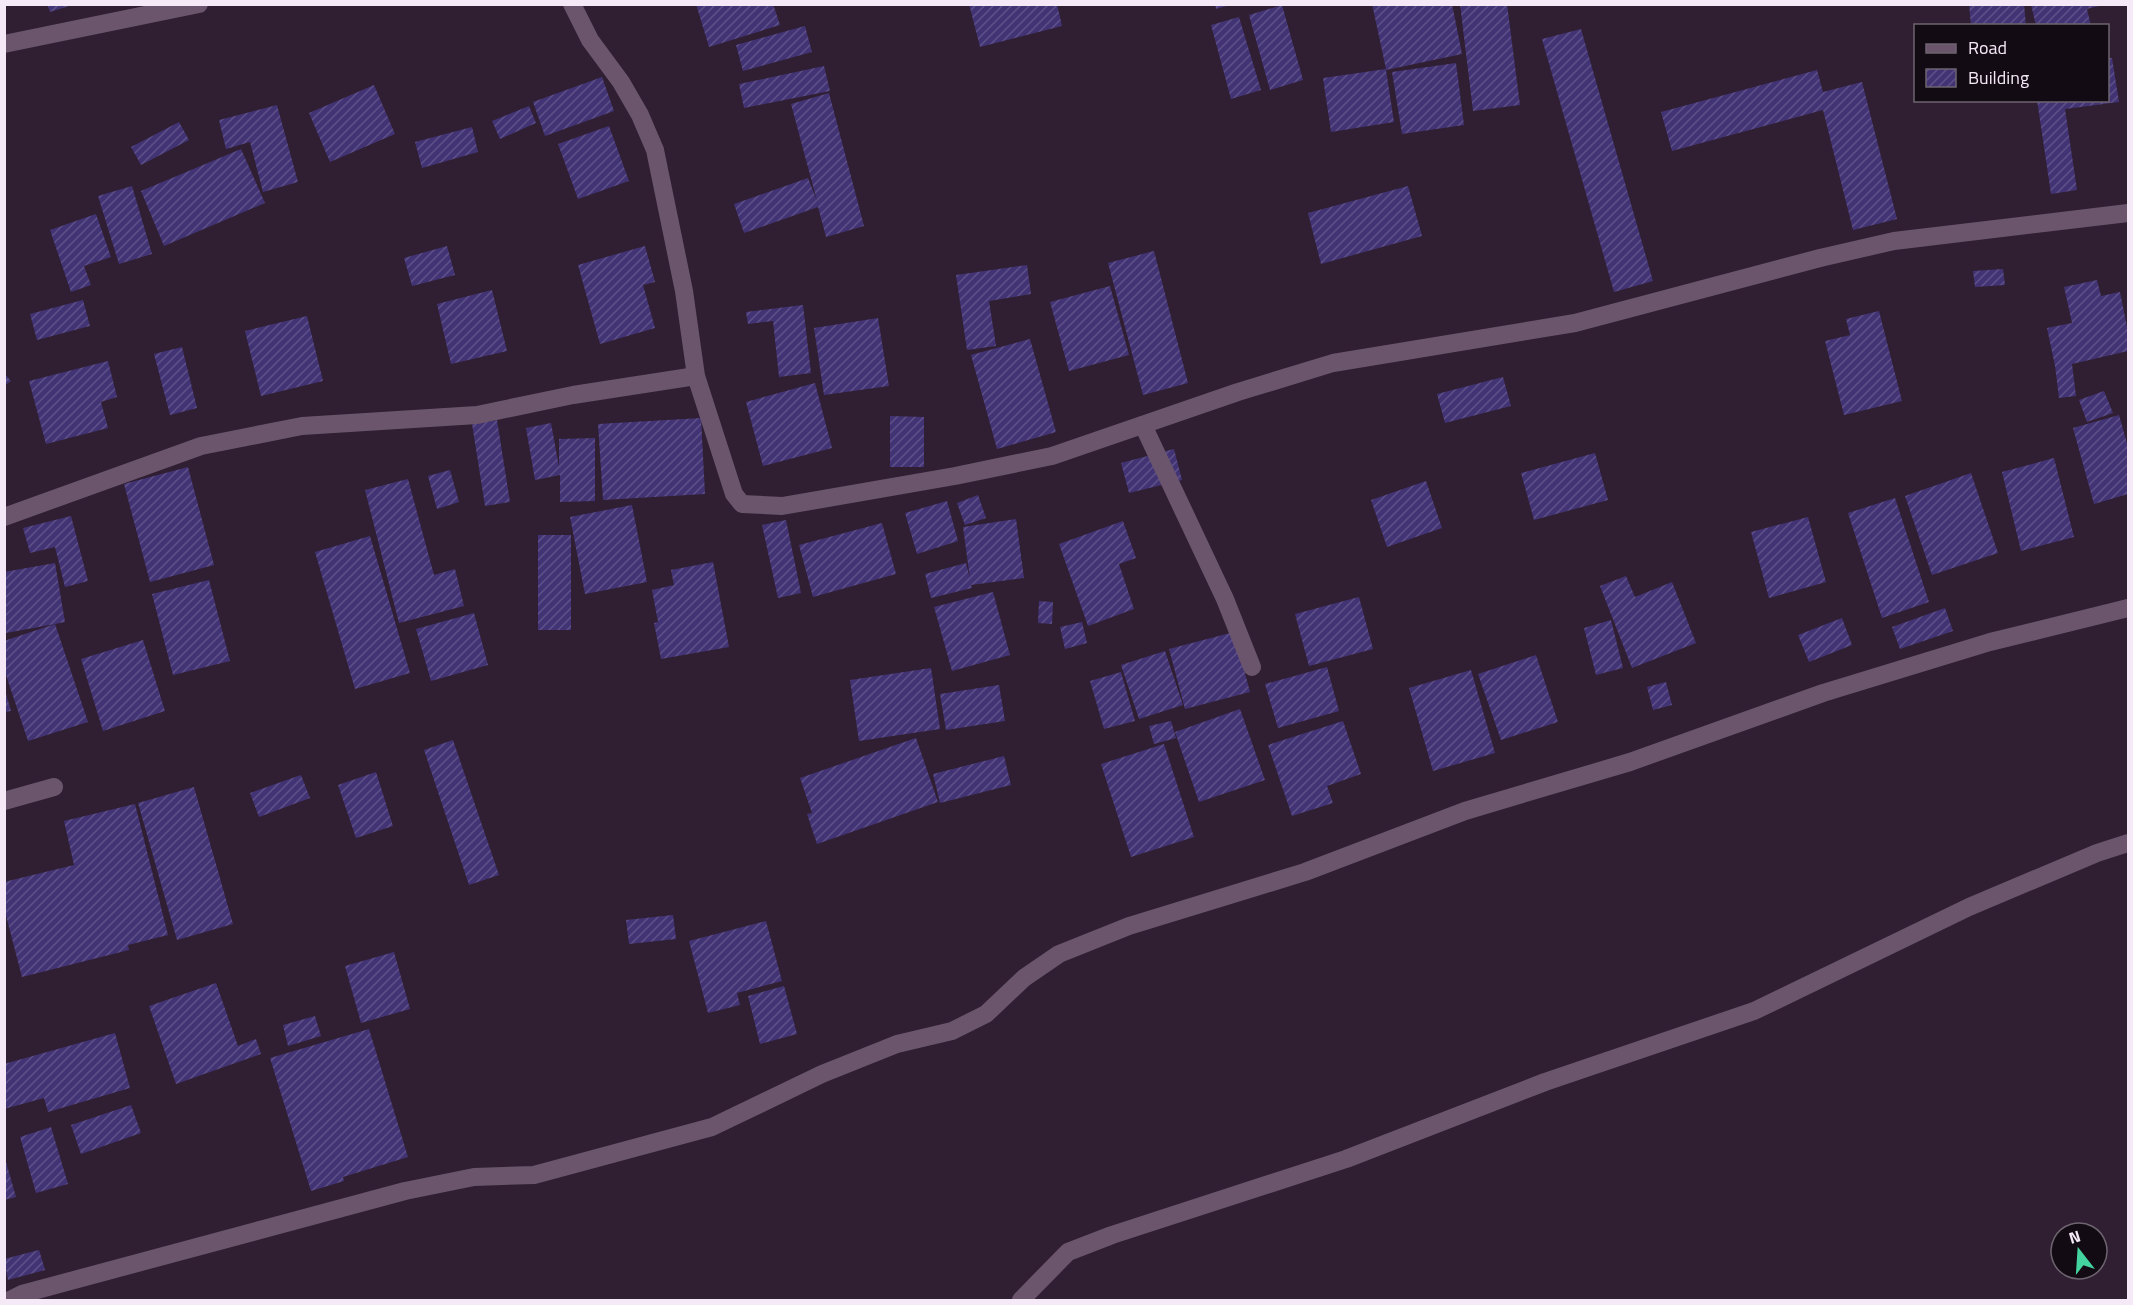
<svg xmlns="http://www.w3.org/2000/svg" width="2133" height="1305" viewBox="0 0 2133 1305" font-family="'Titillium Web',sans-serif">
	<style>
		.building { fill: url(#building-hatch) }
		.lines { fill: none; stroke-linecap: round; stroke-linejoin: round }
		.street { stroke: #6a556d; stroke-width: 18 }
	</style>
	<defs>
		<pattern id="building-hatch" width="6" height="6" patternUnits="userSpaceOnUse" patternTransform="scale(1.5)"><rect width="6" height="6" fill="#423474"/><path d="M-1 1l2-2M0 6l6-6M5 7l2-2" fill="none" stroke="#5e5189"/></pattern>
	</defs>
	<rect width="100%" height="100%" fill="#301e32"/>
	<g class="building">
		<path d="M47,4H72V5L50,12Z"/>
		<path d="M696,4H773L780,25L709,47Z"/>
		<path d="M969,4H1057L1062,26L980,47Z"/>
		<path d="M1215,4H1230V5L1216,9Z"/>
		<path d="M1372,4H1452L1462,54L1386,70L1394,122L1331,132L1323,78L1386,69Z"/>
		<path d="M1460,4H1507L1520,105L1473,111Z"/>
		<path d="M1969,4H2024L2026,26H1971Z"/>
		<path d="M2031,4H2103V5L2087,9L2091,26H2036Z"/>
		<path d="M1282,5L1303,80L1270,90L1249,15Z"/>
		<path d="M1239,17L1261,90L1231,99L1211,25Z"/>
		<path d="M805,26L812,52L743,71L736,45Z"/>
		<path d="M1581,29L1653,281L1614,292L1542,39Z"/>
		<path d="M2108,58H2112L2119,102L2065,109L2077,190L2051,194L2037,100H2108Z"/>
		<path d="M1456,63L1464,125L1402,134L1392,72Z"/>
		<path d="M824,66L830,91L744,108L739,84Z"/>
		<path d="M1817,70L1823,92L1862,82L1897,219L1853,230L1823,110L1672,151L1661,112Z"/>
		<path d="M602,77L614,111L545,136L533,102Z"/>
		<path d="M374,85L395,134L330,162L309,113Z"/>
		<path d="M829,93L864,226L826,237L818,207L744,233L734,204L808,178L817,201L791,104Z"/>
		<path d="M277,105L298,182L263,192L250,142L226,149L219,120Z"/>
		<path d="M529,106L536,123L500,139L492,121Z"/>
		<path d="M179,122L189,140L141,165L131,147Z"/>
		<path d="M609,126L629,181L578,199L558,144Z"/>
		<path d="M472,127L478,152L422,168L415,142Z"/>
		<path d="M241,149L265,203L164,246L141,191Z"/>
		<path d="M132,186L152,254L119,264L98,196Z"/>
		<path d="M1408,186L1422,236L1321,264L1308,213Z"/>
		<path d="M96,214L111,257L84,266L91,285L71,292L50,230Z"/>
		<path d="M447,246L455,275L412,286L404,258Z"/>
		<path d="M645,246L655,282L643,285L655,328L600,344L578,265Z"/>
		<path d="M1154,251L1188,383L1143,395L1108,263Z"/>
		<path d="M1027,265L1031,294L989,301L996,346L967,350L956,275Z"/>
		<path d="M2003,269L2005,285L1975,287L1973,271Z"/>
		<path d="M2097,280L2101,296L2120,292L2128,332V351L2072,364L2076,396L2059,398L2055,366L2047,328L2072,323L2064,287Z"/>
		<path d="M1110,286L1129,355L1069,371L1050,302Z"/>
		<path d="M492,290L507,351L451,364L437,304Z"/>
		<path d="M83,300L90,326L37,340L30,314Z"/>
		<path d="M803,305L811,373L779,377L773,321L748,324L746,312Z"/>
		<path d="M1879,311L1902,401L1844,415L1825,341L1850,335L1846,319Z"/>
		<path d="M307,316L323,381L261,396L245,331Z"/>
		<path d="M878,318L889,386L824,395L814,328Z"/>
		<path d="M1030,339L1056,432L997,449L971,355Z"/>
		<path d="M182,347L197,408L170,415L154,354Z"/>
		<path d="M108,361L117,397L101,402L108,428L46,444L29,381Z"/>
		<path d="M4,373L11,381L4,386Z"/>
		<path d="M1503,377L1511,406L1445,423L1437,394Z"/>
		<path d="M815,383L832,448L763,466L746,402Z"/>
		<path d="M2104,391L2113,413L2087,422L2079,400Z"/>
		<path d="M2119,415L2128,447V494L2094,504L2073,428Z"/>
		<path d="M890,416L924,417V467H890Z"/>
		<path d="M701,418L705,494L603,500L598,424Z"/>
		<path d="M497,420L510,502L485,506L472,424Z"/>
		<path d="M551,423L559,467V439L595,438V501L560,502V475L535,480L526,428Z"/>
		<path d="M1174,449L1182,480L1129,493L1121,463Z"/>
		<path d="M1595,453L1608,500L1534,520L1521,473Z"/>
		<path d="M2054,458L2074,537L2021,551L2002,472Z"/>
		<path d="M188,467L214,565L150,582L124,484Z"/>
		<path d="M450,470L459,502L437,509L428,476Z"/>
		<path d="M1971,473L1998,553L1932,575L1905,496Z"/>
		<path d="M408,479L434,575L455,569L464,606L399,623L365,490Z"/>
		<path d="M1426,481L1442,528L1387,547L1371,500Z"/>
		<path d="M978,495L986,518L965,525L957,503Z"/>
		<path d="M1895,498L1929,602L1882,618L1848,513Z"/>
		<path d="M947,501L958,541L917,554L905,513Z"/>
		<path d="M632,505L647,582L585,594L570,517Z"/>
		<path d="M71,516L88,581L65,587L55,547L30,553L23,528Z"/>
		<path d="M1808,517L1826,582L1769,598L1751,532Z"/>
		<path d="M1016,519L1024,578L971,585L972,588L931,598L925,574L966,563L970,579L963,527Z"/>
		<path d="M786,520L801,593L778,598L762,525Z"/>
		<path d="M1123,521L1136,558L1119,564L1134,609L1088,626L1059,544Z"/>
		<path d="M882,523L896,574L813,597L799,545Z"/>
		<rect x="538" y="535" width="33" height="95"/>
		<path d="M370,536L410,673L355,689L315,552Z"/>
		<path d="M713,562L729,647L661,659L654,623L658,622L652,590L674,585L671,570Z"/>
		<path d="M55,563L65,622L55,624L88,722L28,741L4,669V641L55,624L6,633L4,572Z"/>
		<path d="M1626,576L1635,597L1672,582L1696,643L1632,668L1600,586Z"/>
		<path d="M209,580L230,661L173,675L152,594Z"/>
		<path d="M993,592L1010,655L952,671L934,607Z"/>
		<path d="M1359,597L1373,649L1309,666L1295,614Z"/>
		<path d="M1039,601L1053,602L1052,624L1038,623Z"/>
		<path d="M1945,608L1953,631L1900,649L1892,627Z"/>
		<path d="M474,613L488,665L431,681L416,629Z"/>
		<path d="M1842,618L1852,645L1809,662L1798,635Z"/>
		<path d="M1611,620L1623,668L1596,675L1584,628Z"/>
		<path d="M1082,622L1087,643L1065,649L1060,627Z"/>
		<path d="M1234,632L1250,692L1185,709L1169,649Z"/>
		<path d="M143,640L165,711L103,731L81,659Z"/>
		<path d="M1165,651L1183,705L1139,719L1121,665Z"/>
		<path d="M1536,655L1558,722L1501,740L1478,674Z"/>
		<path d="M1327,667L1339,711L1278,728L1265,684Z"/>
		<path d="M931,668L940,729L859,741L850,680Z"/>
		<path d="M1471,670L1495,753L1433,771L1409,688Z"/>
		<path d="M1121,672L1135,721L1104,729L1090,681Z"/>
		<path d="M1666,682L1672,705L1653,710L1647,687Z"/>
		<path d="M999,685L1005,721L946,730L940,694Z"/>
		<path d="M4,687L11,711L4,712Z"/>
		<path d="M1240,709L1265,780L1199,802L1175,732Z"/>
		<path d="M1171,721L1176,738L1154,744L1149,726Z"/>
		<path d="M1343,721L1361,774L1327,786L1333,803L1292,816L1268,745Z"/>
		<path d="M916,738L938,802L817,844L807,814L812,813L800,778Z"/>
		<path d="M453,740L499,875L469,885L424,750Z"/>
		<path d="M1164,744L1194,837L1131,857L1101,764Z"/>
		<path d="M1004,756L1011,785L940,803L933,774Z"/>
		<path d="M376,772L393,826L356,838L338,785Z"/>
		<path d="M301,775L310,798L259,817L250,793Z"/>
		<path d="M194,787L233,924L177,940L138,803Z"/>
		<path d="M135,804L168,935L128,945L129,950L22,977L4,908V882L74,865L64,821Z"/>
		<path d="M673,915L676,939L629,944L626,920Z"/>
		<path d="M766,921L782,981L737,993L740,1005L708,1013L689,941Z"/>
		<path d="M394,952L410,1009L361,1023L345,966Z"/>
		<path d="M216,983L238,1046L256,1039L261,1054L176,1084L149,1006Z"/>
		<path d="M784,986L797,1034L760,1044L748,996Z"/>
		<path d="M315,1016L321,1036L288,1046L283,1025Z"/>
		<path d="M369,1029L408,1157L343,1177L344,1181L311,1191L270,1058Z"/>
		<path d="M115,1033L130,1088L48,1112L44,1098L4,1109V1064Z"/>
		<path d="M131,1105L141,1133L81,1154L71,1125Z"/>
		<path d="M51,1127L68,1184L36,1193L20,1137Z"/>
		<path d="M4,1155L16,1197L4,1200Z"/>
		<path d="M39,1250L45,1270L8,1280L4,1259Z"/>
	</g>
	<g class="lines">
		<g class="street">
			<path d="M572,4L590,40L621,82L640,115L655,150L684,291L696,376L734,494L742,504L782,506L955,476L1052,456L1238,392L1333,363L1575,323L1820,258L1894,241L2128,213"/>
			<path d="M4,44L199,4"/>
			<path d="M1143,425L1225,599L1252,667"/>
			<path d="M4,517L201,446L302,426L477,415L573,395L696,376"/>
			<path d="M4,801L54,787"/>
			<path d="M10,1300L22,1294L405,1191L474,1177L534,1175L712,1127L822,1074L897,1044L952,1031L986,1014L1024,978L1059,954L1129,926L1305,872L1465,811L1630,762L1823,693L1990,642L2128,608"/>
			<path d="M1021,1300L1068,1252L1112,1235L1346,1159L1545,1082L1754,1011L1969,907L2097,853L2128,843"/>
		</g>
	</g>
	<rect width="2133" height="1305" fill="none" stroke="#f5e9f7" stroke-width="12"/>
	<rect x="1914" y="24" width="195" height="78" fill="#130b14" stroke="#6d646f" stroke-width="1.5"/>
	<rect x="1926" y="44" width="30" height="9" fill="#6a556d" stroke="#6d646f" stroke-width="1.5"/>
	<text x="1968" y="54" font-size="18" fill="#f5e9f7">Road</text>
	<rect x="1926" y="69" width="30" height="18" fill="url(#building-hatch)" stroke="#6d646f" stroke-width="1.5"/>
	<text x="1968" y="84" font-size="18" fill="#f5e9f7">Building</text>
	<g transform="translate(2079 1251) rotate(343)"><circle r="28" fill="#130b14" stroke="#6d646f" stroke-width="1.5"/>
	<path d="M0-4.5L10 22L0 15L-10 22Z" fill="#44d49f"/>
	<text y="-9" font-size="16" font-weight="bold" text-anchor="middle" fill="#f5e9f7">N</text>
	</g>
</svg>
